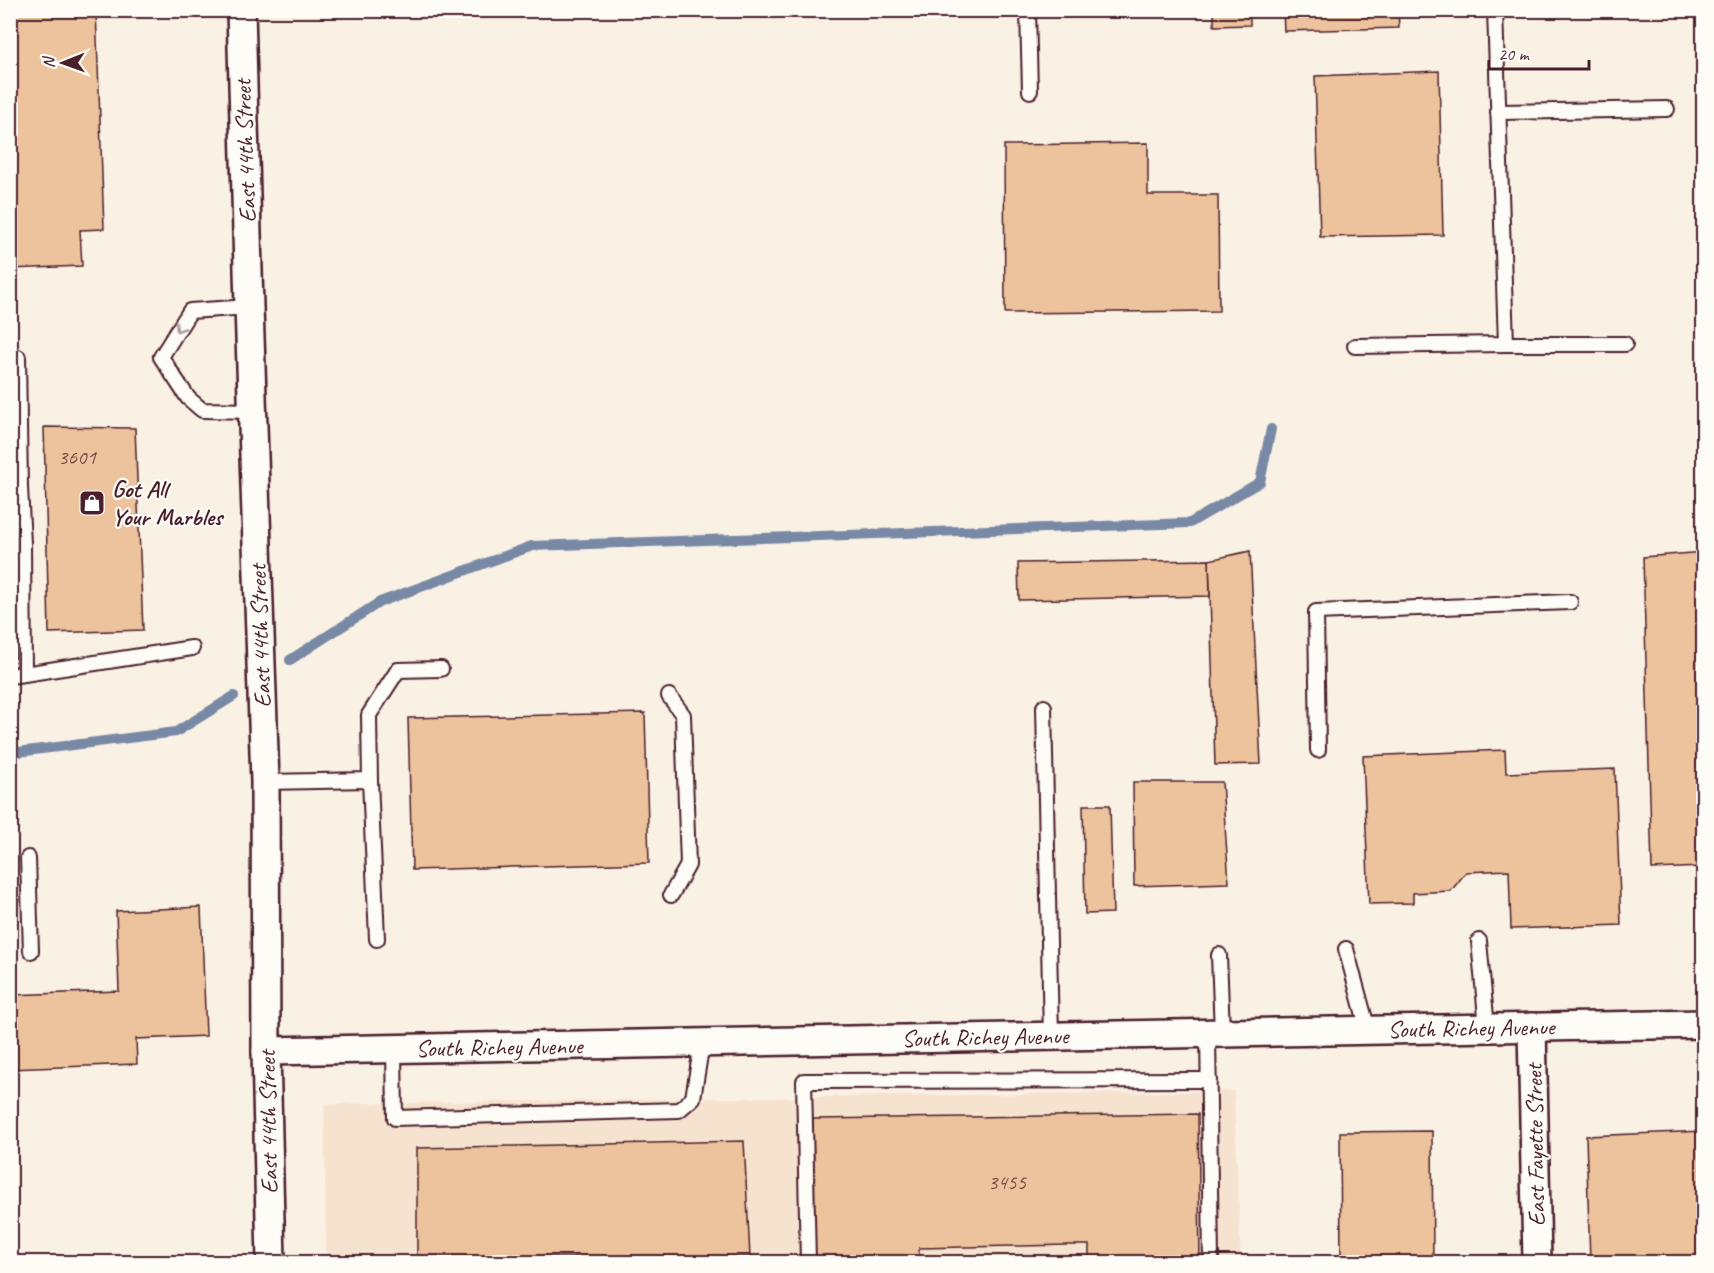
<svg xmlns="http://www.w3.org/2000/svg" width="1714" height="1273" viewBox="0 0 1714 1273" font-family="Caveat,sans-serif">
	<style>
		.built { fill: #f6e3cf }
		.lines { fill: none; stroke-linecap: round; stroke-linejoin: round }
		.stream { stroke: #7889a5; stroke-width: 10 }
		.building { fill: #ecc39c; stroke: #4a1f2b; stroke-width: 1.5 }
		.service-casing { stroke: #4a1f2b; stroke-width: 18 }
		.minor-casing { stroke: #4a1f2b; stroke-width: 32 }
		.service { stroke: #fdfcf7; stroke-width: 14 }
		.minor { stroke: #fdfcf7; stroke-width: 27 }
		.oneway { stroke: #ac999b }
		.labels { text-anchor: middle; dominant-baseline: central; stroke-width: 4.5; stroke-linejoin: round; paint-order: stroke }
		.number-label { font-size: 21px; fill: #724847 }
		.street-label { font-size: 24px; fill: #4a1f2b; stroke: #fdfcf7 }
		.poi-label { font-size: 24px; font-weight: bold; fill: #4a1f2b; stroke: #fdfcf7; text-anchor: start }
	</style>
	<rect width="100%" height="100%" fill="#faf1e5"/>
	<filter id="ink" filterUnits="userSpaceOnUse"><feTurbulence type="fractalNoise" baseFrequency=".0167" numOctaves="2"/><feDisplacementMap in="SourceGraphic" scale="12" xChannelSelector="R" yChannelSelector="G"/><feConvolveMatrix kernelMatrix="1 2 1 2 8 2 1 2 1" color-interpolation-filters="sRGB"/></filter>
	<g filter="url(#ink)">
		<path class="built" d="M1234,1091L1241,1262H326L324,1104Z"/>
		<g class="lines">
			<g class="stream">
				<path d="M290,660L380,602L532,546L1190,523L1260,482L1271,429"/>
				<path d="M10,753L176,732L234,696"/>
			</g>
		</g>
		<g class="building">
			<path d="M10,10H96L104,229L80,230L82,266L10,269Z"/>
			<path d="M1214,10H1250V25L1214,26Z"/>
			<path d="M1283,10H1398L1399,28L1284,31Z"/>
			<path d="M1439,71L1443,235L1320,237L1315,76Z"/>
			<path d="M1148,143V195H1218L1219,311L1005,313L1004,145Z"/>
			<path d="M44,427L135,428L143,630L49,633Z"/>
			<path d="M1250,551L1261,764L1215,765L1209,560Z"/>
			<path d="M1704,552V867L1652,869L1643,557Z"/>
			<path d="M1209,560L1210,596L1019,600L1018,563Z"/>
			<path d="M645,713L649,863L412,870L408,718Z"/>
			<path d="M1505,750L1506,773L1615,769L1621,925L1511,929L1509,870L1466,872L1451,891L1413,893V903L1369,904L1363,756Z"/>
			<path d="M1133,782H1222L1229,883L1134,886Z"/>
			<path d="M1083,805H1110L1113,913L1085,914Z"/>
			<path d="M201,907L206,1036L136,1039L137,1064L10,1069V995L119,991L116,911Z"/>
			<path d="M1198,1114L1200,1262H1089V1245H1067L919,1248V1262H815L813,1119Z"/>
			<path d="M1432,1131L1433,1262H1341L1340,1132Z"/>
			<path d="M1704,1131V1262H1590L1586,1136Z"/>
			<path d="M744,1141L750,1257H417V1148Z"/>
		</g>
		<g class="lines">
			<g class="service-casing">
				<g id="service">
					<path d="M1028,10L1030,91"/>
					<path d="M1498,112L1667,109"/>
					<path d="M249,307L190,311L161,357L188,398L202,410L253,411"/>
					<path d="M1506,344H1625"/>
					<path d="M1355,346L1506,344L1495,10"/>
					<path d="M24,674L192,648"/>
					<path d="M10,676L24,674L23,543L20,487L18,357"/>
					<path d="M669,696L683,715L688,865L671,895"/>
					<path d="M1044,707L1051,1036"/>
					<path d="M1318,750L1316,612L1570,602"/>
					<path d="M370,780L377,939"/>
					<path d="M265,782L370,780L369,715L398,670L441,669"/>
					<path d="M28,858L31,951"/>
					<path d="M1479,941L1487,1028"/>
					<path d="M1346,949L1368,1030"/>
					<path d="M1219,955L1222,1033"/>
					<path d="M1208,1033L1211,1262"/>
					<path d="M394,1049L395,1118L679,1110L693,1098L702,1043"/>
					<path d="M808,1262L804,1081L1209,1080"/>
				</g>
			</g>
			<g class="minor-casing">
				<g id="minor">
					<path d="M241,10L249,307L265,782L266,1051L271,1262"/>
					<path d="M1532,1027L1537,1262"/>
					<path d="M266,1051L1704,1024"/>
				</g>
			</g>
			<use href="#service" class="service"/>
			<use href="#minor" class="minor"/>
		</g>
		<defs><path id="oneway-chevron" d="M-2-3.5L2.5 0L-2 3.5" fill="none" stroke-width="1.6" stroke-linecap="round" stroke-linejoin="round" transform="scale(1.5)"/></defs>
		<use class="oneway" href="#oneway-chevron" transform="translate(179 328) rotate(123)"/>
	</g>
	<defs>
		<g id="shop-square" transform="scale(1.35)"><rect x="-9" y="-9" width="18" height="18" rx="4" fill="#4a1f2b" stroke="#fdfcf7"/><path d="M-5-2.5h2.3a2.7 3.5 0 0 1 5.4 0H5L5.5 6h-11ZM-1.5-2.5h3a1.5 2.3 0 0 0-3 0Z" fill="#fff"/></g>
	</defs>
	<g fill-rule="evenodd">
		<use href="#shop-square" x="92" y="503"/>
	</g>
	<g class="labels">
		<g class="number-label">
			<text x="77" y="457">3601</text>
			<text x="1007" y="1182">3455</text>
		</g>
		<g class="street-label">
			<text transform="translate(245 151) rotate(-92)">East 44th Street</text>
			<text transform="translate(260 636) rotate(-92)">East 44th Street</text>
			<text transform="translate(1471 1028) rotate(-1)">South Richey Avenue</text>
			<text transform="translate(985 1037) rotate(-1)">South Richey Avenue</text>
			<text transform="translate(499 1047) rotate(-1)">South Richey Avenue</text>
			<text transform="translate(268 1122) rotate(-91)">East 44th Street</text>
			<text transform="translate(1535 1145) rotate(-91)">East Fayette Street</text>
		</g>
		<g class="poi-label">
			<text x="112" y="489">Got All<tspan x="112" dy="28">Your Marbles</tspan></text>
		</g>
	</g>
	<rect width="1714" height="1273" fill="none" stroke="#fdfcf7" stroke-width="36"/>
	<rect x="18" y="18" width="1678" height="1237" fill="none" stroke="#4a1f2b" stroke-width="2" filter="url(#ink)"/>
	<g transform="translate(63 63) rotate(269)" stroke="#fdfcf7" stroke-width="4.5" paint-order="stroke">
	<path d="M0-4.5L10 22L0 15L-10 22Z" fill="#4a1f2b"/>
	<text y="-9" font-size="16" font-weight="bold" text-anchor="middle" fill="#4a1f2b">N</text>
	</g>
	<path d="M1489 60v9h100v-9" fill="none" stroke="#4a1f2b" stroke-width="3"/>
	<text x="1498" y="60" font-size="18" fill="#4a1f2b" stroke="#fdfcf7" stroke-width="4.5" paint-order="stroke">20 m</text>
</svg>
